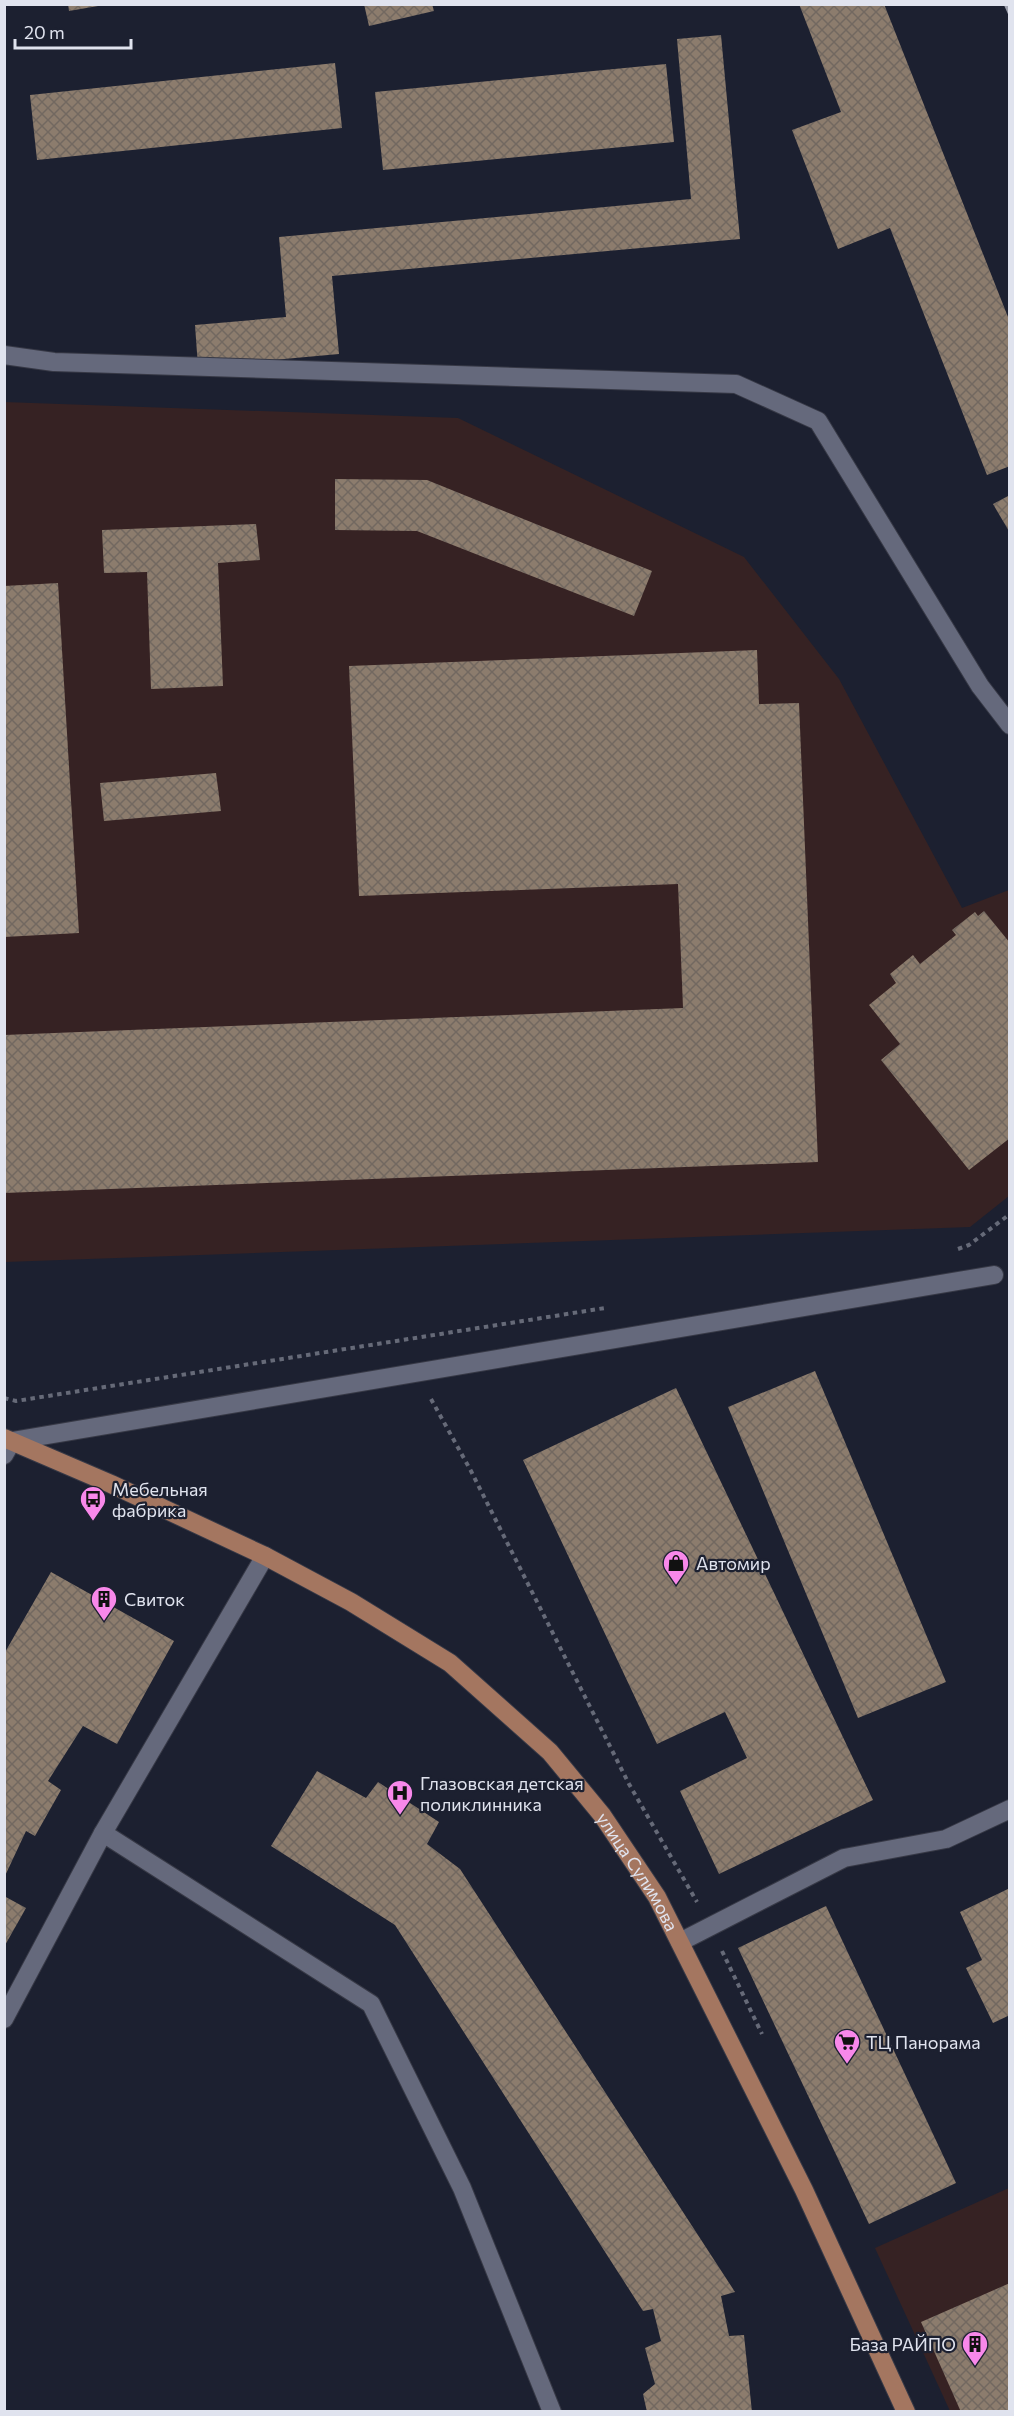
<svg xmlns="http://www.w3.org/2000/svg" width="1014" height="2416" viewBox="0 0 1014 2416" font-family="Commissioner,sans-serif">
	<style>
		.industrial { fill: #362223 }
		.building { fill: url(#building-cross-hatch) }
		.lines { fill: none; stroke-linecap: round; stroke-linejoin: round }
		.minor-casing { stroke: #373946; stroke-width: 20 }
		.major-casing { stroke: #373946; stroke-width: 20 }
		.path { stroke: #666a78; stroke-width: 4; stroke-dasharray: 4.5 4.5; stroke-linecap: butt }
		.minor { stroke: #65697c; stroke-width: 18 }
		.major { stroke: #a47660; stroke-width: 18 }
		.rail { stroke: #9ea1ae; stroke-width: 4.5; stroke-dasharray: 12 6; stroke-linecap: butt }
		.labels { text-anchor: middle; dominant-baseline: central; stroke-width: 4.5; stroke-linejoin: round; paint-order: stroke }
		.poi-label { font-size: 18px; fill: #e0e3ee; stroke: #1c2030; text-anchor: start }
		.street-label { font-size: 18px; fill: #e0e3ee; stroke: #1c2030 }
	</style>
	<defs>
		<pattern id="building-cross-hatch" width="8" height="8" patternUnits="userSpaceOnUse" patternTransform="scale(1.5)"><rect width="8" height="8" fill="#8c7c6d"/><path d="M0 0l8 8M0 8l8-8" fill="none" stroke="#726860"/></pattern>
	</defs>
	<rect width="100%" height="100%" fill="#1c2030"/>
	<g class="industrial">
		<path d="M4,402L458,418L744,557L839,679L962,908L1009,890V1196L970,1227L5,1262Z"/>
		<path d="M1009,2188V2411H950L875,2248Z"/>
	</g>
	<g class="building">
		<path d="M68,4H98V6L69,11Z"/>
		<path d="M364,4H432L434,11L369,26Z"/>
		<path d="M799,4H884L1010,322V466L987,475L890,228L838,249L792,130L841,112Z"/>
		<path d="M721,35L740,239L332,276L339,354L198,367L195,325L286,317L279,237L691,199L677,39Z"/>
		<path d="M335,63L342,128L37,160L30,95Z"/>
		<path d="M666,64L674,142L383,170L375,92Z"/>
		<path d="M335,479L427,480L652,571L634,616L417,531L335,530Z"/>
		<path d="M1010,495V533L993,504Z"/>
		<path d="M256,524L260,560L218,563L223,686L151,689L147,572L104,573L102,530Z"/>
		<path d="M58,583L79,933L4,937V586Z"/>
		<path d="M757,650L759,704L799,703L818,1162L4,1193V1035L683,1008L678,884L359,896L349,666Z"/>
		<path d="M216,773L221,811L104,821L100,783Z"/>
		<path d="M984,911L1010,943V1138L969,1170L881,1060L900,1044L869,1005L896,983L890,974L913,955L920,964L956,935L952,930L975,912L978,916Z"/>
		<path d="M815,1371L946,1682L858,1718L728,1407Z"/>
		<path d="M676,1388L873,1800L719,1874L680,1791L747,1758L725,1712L657,1744L523,1460Z"/>
		<path d="M51,1572L174,1641L117,1744L83,1726L48,1781L61,1790L35,1836L26,1831L4,1878V1654Z"/>
		<path d="M317,1771L366,1798L378,1782L439,1822L427,1844L460,1869L735,2292L721,2296L729,2336L744,2335L752,2412H647L643,2394L655,2384L645,2348L661,2341L653,2309L643,2311L395,1925L271,1846Z"/>
		<path d="M1010,1888V2015L993,2023L966,1968L982,1960L960,1912Z"/>
		<path d="M4,1896L26,1908L4,1947Z"/>
		<path d="M826,1906L956,2183L869,2224L738,1948Z"/>
		<path d="M1010,2283V2412H961L921,2322Z"/>
	</g>
	<g class="lines">
		<g class="minor-casing">
			<g id="minor">
				<path d="M4,355L54,362L736,384L818,421L980,686L1010,725"/>
				<path d="M4,1455L12,1441L994,1275"/>
				<path d="M103,1833L371,2004L462,2188L552,2412"/>
				<path d="M680,1942L844,1858L946,1839L1010,1809"/>
				<path d="M4,2019L103,1833L265,1556"/>
			</g>
		</g>
		<g class="major-casing">
			<g id="major">
				<path id="s1" d="M4,1438L111,1484L265,1556L351,1602L450,1663L550,1752L602,1815L657,1897L804,2190L906,2412"/>
			</g>
		</g>
		<g class="path">
			<path d="M958,1249L969,1245L1010,1214"/>
			<path d="M4,1398L16,1401L605,1308"/>
			<path d="M431,1399L471,1471L629,1784L697,1902"/>
			<path d="M722,1951L762,2034"/>
		</g>
		<use href="#minor" class="minor"/>
		<use href="#major" class="major"/>
		<path class="rail" d="M1006,4L1010,13"/>
	</g>
	<defs>
		<g id="bus-pin" transform="scale(1.35)"><path d="M0 17L-7.5 6A9.5 9.5 0 1 1 7.5 6Z" fill="#f888ea" stroke="#1c2030"/><path d="M-5-6H5V4H4V6H2V4H-2V6H-4V4H-5ZM-3.5-4V0h7V-4ZM-3.5 1.2v1.5H-2V1.2ZM2 1.2v1.5H3.5V1.2Z" fill="#111"/></g>
		<g id="shop-pin" transform="scale(1.35)"><path d="M0 17L-7.5 6A9.5 9.5 0 1 1 7.5 6Z" fill="#f888ea" stroke="#1c2030"/><path d="M-5-2.5h2.3a2.7 3.5 0 0 1 5.4 0H5L5.5 6h-11ZM-1.5-2.5h3a1.5 2.3 0 0 0-3 0Z" fill="#111"/></g>
		<g id="building-pin" transform="scale(1.35)"><path d="M0 17L-7.5 6A9.5 9.5 0 1 1 7.5 6Z" fill="#f888ea" stroke="#1c2030"/><path d="M-4-6H4V6H1V3H-1V6H-4ZM-2.5-4.3h1.7v1.8h-1.7ZM.8-4.3h1.7v1.8H.8ZM-2.5-1h1.7V.8h-1.7ZM.8-1h1.7V.8H.8Z" fill="#111"/></g>
		<g id="hospital-pin" transform="scale(1.35)"><path d="M0 17L-7.5 6A9.5 9.5 0 1 1 7.5 6Z" fill="#f888ea" stroke="#1c2030"/><path d="M-5-5h3v3.5h4V-5h3V5h-3V1.5h-4V5h-3Z" fill="#111"/></g>
		<g id="supermarket-pin" transform="scale(1.35)"><path d="M0 17L-7.5 6A9.5 9.5 0 1 1 7.5 6Z" fill="#f888ea" stroke="#1c2030"/><path d="M-6-5.5h2.5l.6 2H6L4.5 2H-2.5L-4.4-4H-6ZM-1.5 3.2a1.3 1.3 0 1 0 .1 0ZM3 3.2a1.3 1.3 0 1 0 .1 0Z" fill="#111"/></g>
	</defs>
	<g fill-rule="evenodd">
		<use href="#bus-pin" x="93" y="1499"/>
		<use href="#shop-pin" x="676" y="1563"/>
		<use href="#building-pin" x="104" y="1599"/>
		<use href="#hospital-pin" x="400" y="1793"/>
		<use href="#supermarket-pin" x="847" y="2042"/>
		<use href="#building-pin" x="975" y="2344"/>
	</g>
	<g class="labels">
		<g class="poi-label">
			<text x="112" y="1489">Мебельная<tspan x="112" dy="21">фабрика</tspan></text>
			<text x="696" y="1563">Автомир</text>
			<text x="124" y="1599">Свиток</text>
			<text x="420" y="1783">Глазовская детская<tspan x="420" dy="21">поликлинника</tspan></text>
			<text x="866" y="2042">ТЦ Панорама</text>
			<text x="956" y="2344" text-anchor="end">База РАЙПО</text>
		</g>
		<g class="street-label">
			<text stroke="none"><textPath href="#s1" startOffset="783">улица Сулимова</textPath></text>
		</g>
	</g>
	<rect width="1014" height="2416" fill="none" stroke="#e0e3ee" stroke-width="12"/>
	<path d="M15 39v9h116v-9" fill="none" stroke="#e0e3ee" stroke-width="3"/>
	<text x="24" y="39" font-size="18" fill="#e0e3ee" stroke="#1c2030" stroke-width="4.5" paint-order="stroke">20 m</text>
</svg>
